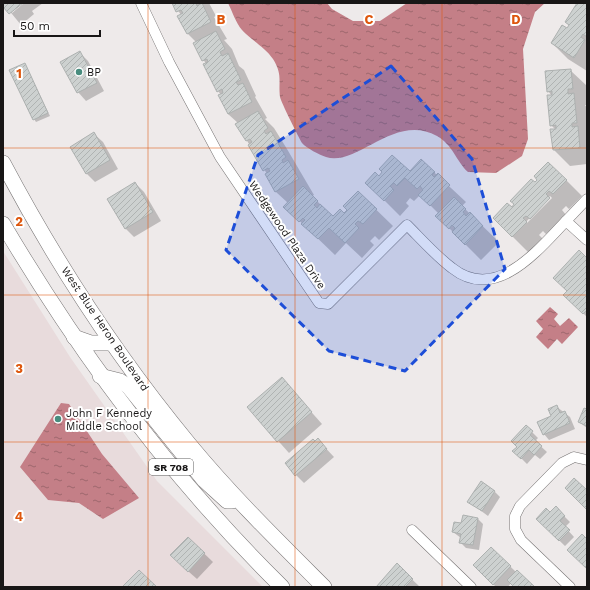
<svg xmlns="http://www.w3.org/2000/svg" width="590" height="590" viewBox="0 0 590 590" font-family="'Work Sans',sans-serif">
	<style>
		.built { fill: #e8dbdc }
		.water { fill: url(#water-ripples) }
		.shadow { fill: #0003; fill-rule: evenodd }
		.building { fill: url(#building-hatch); stroke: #adb1b0 }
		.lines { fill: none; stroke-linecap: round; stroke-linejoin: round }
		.minor-casing { stroke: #767373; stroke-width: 11 }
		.primary-casing { stroke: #767373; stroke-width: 16 }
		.minor { stroke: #fff; stroke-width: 10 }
		.primary { stroke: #fff; stroke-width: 15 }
		.marked { fill: #1d4ed8; fill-opacity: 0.2; stroke: #1d4ed8; stroke-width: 3; stroke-dasharray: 8 5; stroke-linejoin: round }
		.grid { fill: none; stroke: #de560c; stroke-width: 1; stroke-opacity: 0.55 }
		.poi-dot { fill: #488c7e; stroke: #fff; stroke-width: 1.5 }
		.labels { text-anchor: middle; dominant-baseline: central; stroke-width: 4; stroke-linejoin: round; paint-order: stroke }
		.shield { fill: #fff; stroke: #5d5c5c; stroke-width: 1 }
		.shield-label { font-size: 10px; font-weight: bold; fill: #181616 }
		.poi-label { font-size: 11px; fill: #181616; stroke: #fff; text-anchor: start }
		.street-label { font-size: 11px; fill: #181616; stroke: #fff }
		.grid-label { font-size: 13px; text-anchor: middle; font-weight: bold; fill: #de560c; stroke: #fff; stroke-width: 4; stroke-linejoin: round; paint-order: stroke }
	</style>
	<defs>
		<pattern id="water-ripples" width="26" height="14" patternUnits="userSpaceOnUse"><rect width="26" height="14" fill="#c47f87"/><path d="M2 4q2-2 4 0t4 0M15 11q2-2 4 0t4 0" fill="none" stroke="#9e676d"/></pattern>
		<pattern id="building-hatch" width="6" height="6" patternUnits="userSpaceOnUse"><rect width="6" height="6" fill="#cdd1d0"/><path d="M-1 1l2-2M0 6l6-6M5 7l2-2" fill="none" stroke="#afb3b2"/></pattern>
	</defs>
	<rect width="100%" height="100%" fill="#eeeaea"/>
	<path class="built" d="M3,251L70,357L157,481L263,587H3Z"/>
	<g class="water">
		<path d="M228,3H327L332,9L353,21H380L407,3H545L535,12L523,49L528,139L522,156L496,173L468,172C456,161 453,145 437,136C395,112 357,167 326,157C320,155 306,148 302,143C299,138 281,102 280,97C278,81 283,75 273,59C265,47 251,40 242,30C236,23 232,11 228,3Z"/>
		<path d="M550,307L558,314L554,319L560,326L569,318L578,327L562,344L557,339L548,349L536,337L543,329L536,321Z"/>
		<path d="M61,403L69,404L102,454L139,498L103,519L79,503L48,500L20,467Z"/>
	</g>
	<g class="shadow">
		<path d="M3,3H21L12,11V13L24,3H43L32,11L34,14L21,25Z"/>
		<path d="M173,3H209L216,16L214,17L227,39L224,40L232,49L239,66L244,70L256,96L255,97L267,118L265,119L274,128L287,149L314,195L312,196L333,217L344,215L358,192L393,226L379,240L375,236L370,241L374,245L362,258L346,243L335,255L285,207L288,203L276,192L266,175L267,174L237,124L238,123L228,114L221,95L218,91L206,64L194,43L196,42L188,34L179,16L181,15Z"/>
		<path d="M578,3H587V71L568,59L552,43L570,26L566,22Z"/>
		<path d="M80,53L88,61L104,91L86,101L78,92L62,62Z"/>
		<path d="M25,64L50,116L36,122L34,119Z"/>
		<path d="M570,70L587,86V105H585L587,108V164L570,166L554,150L556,130L551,125L552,96L548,91Z"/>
		<path d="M94,134L103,142L118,169L95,182L87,174L71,147Z"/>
		<path d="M421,160L466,202L462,206L499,242L481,260L437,216L439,214L420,195L414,201L410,198L406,203L409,206L400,216L383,199L379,177L410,173Z"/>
		<path d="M566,180L582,196L569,209L566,206L562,210L566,215L546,234L543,231L539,235L543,239L529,253L510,234L512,209L535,184ZM550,196L552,198L527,223L526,222Z"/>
		<path d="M135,183L144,192L161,221L134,237L126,229L108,199Z"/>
		<path d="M587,259V317L564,295Z"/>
		<path d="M282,379L322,424L289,453L249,408Z"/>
		<path d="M557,407L570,417L575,429L549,440L544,434Z"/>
		<path d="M587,410V428L579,422Z"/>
		<path d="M526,426L538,438L535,441L547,452L540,459L535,455L527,464L514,451L518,447Z"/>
		<path d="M318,440L334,457L304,483L296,475Z"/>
		<path d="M495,492L500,497L488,516L469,502Z"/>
		<path d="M556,508L570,522L565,527L574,537L565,546L537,519L550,513Z"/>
		<path d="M478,519L483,524L479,550L466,548L460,542L461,538L453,532L462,525Z"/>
		<path d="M188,538L213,562L197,579L180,564Z"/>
		<path d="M491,548L516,572L534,587H515L511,583L508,587H496L474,565Z"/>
		<path d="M397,565L420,587H377Z"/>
	</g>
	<g class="building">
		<path d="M3,3H23L9,14L3,7Z"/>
		<path d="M172,3H196L197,6L202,3L211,22L187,34L177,16L183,13L181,10L176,12Z"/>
		<path d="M577,3H587V37L583,34L581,37L585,40L574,58L551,43L562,25L567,28L569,25L565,22Z"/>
		<path d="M216,31L225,49L220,52L222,56L228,53L241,80L236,82L238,85L243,83L252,102L228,114L218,95L223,93L222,89L217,92L203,64L208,62L207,59L202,61L193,43Z"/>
		<path d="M80,51L97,83L77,93L60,62Z"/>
		<path d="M25,63L48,113L33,120L9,70Z"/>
		<path d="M571,69L573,89H568V94L574,93L577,123H572V127L578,126L580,148L553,150L550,129H556V125L550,126L547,95H552V91L547,92L545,71Z"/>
		<path d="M258,111L268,128L264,131L266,134L271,131L286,157L282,160L283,163L288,160L299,179L275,192L265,174L270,171L268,168L263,171L248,145L252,142L250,139L246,141L235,124Z"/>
		<path d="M94,132L110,160L86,174L70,147Z"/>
		<path d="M392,155L410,171L421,159L435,172L432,175L434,177L438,173L450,185L430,206L418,195L423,190L420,186L417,189L405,178L397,186L394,183L390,186L394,190L384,201L365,183L375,172L379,176L382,172L379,169Z"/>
		<path d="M548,162L567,180L553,194L549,191L546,194L550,198L530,219L526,216L523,218L527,222L512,237L493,218L507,203L512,207L514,204L510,201L531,179L535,182L537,180L534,176Z"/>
		<path d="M135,182L153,212L125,229L107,199Z"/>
		<path d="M303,186L318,201L314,205L317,208L320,204L333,216L340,209L344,213L347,210L343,206L358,191L377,209L363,224L358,221L355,224L359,228L345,243L329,228L318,239L301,224L305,220L303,218L299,222L283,207Z"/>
		<path d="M454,197L466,209L463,212L466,216L470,212L483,226L465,245L452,232L455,228L452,225L449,229L435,216Z"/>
		<path d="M579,250L587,258V310L583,314L563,295L567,291L553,278Z"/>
		<path d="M282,377L312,412L277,442L247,407Z"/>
		<path d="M557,405L560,413L565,411L570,423L543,435L537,422L551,416L548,409Z"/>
		<path d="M584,408L587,409V426L578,422Z"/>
		<path d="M526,425L533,431L530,435L542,446L534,455L529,450L521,459L512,451L517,447L511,441Z"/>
		<path d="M318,438L327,449L295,476L285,463L313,439L315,441Z"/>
		<path d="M574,478L587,490V510L565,488Z"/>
		<path d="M481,481L495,491L482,511L467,502Z"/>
		<path d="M556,506L565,516L560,521L570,530L559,541L536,519L546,508L550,512Z"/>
		<path d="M463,515L478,518L473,545L459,543L461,534L452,532L454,522L461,523Z"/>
		<path d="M582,534L587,539V569L567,550Z"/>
		<path d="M188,537L205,553L188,572L170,555Z"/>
		<path d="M491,547L511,566L493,585L473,565Z"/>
		<path d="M397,563L413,579L405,587H376Z"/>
		<path d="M139,570L157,587H122Z"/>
		<path d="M517,570L535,587H514L507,580Z"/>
	</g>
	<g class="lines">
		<g class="minor-casing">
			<g id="minor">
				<path d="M141,3L169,62L220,157L319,303L328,304L407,225C421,239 436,256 452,268C496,303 538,250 566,221L587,240"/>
				<path d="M566,221L587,199"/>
				<path d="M412,530L471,587"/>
				<path d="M570,587L521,540L515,529V516L520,506L562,463L574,457L587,460"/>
			</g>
		</g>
		<g class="primary-casing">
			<g id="primary">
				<path d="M3,163C56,263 117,357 189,444C231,495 278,541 324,587"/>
				<path d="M3,224C81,356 172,479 282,587"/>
				<path d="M74,337L91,343H112"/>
				<path d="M100,376L120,381L128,386L204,480L227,501H232"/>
			</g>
		</g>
		<use href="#minor" class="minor"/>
		<use href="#primary" class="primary"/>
	</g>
	<path class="marked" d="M391,66L472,159L505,269L405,371L329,351L226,250L258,155Z"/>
	<path class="grid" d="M148,3V587M295,3V587M442,3V587M3,148H587M3,295H587M3,442H587"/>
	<g class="poi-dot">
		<circle cx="79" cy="72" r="4"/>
		<circle cx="58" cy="419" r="4"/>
	</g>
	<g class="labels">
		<rect class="shield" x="149" y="459" width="44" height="16" rx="3"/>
		<g class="shield-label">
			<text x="171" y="467">SR 708</text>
		</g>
		<g class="poi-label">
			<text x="87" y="72">BP</text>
			<text x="66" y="413">John F Kennedy<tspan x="66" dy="13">Middle School</tspan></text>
		</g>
		<g class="street-label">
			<text transform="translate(287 235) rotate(56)">Wedgewood Plaza Drive</text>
			<text transform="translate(105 329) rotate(56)">West Blue Heron Boulevard</text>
		</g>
	</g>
	<g class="grid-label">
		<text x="221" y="24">B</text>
		<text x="369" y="24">C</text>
		<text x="516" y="24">D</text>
		<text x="19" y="78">1</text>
		<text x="19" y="226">2</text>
		<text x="19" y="373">3</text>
		<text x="19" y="521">4</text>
	</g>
	<rect width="590" height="590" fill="none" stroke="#181616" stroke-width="8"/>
	<path d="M14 30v6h86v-6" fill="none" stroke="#181616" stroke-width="2"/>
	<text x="20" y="30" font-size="12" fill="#181616" stroke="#ffffff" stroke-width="3" paint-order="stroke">50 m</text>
</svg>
